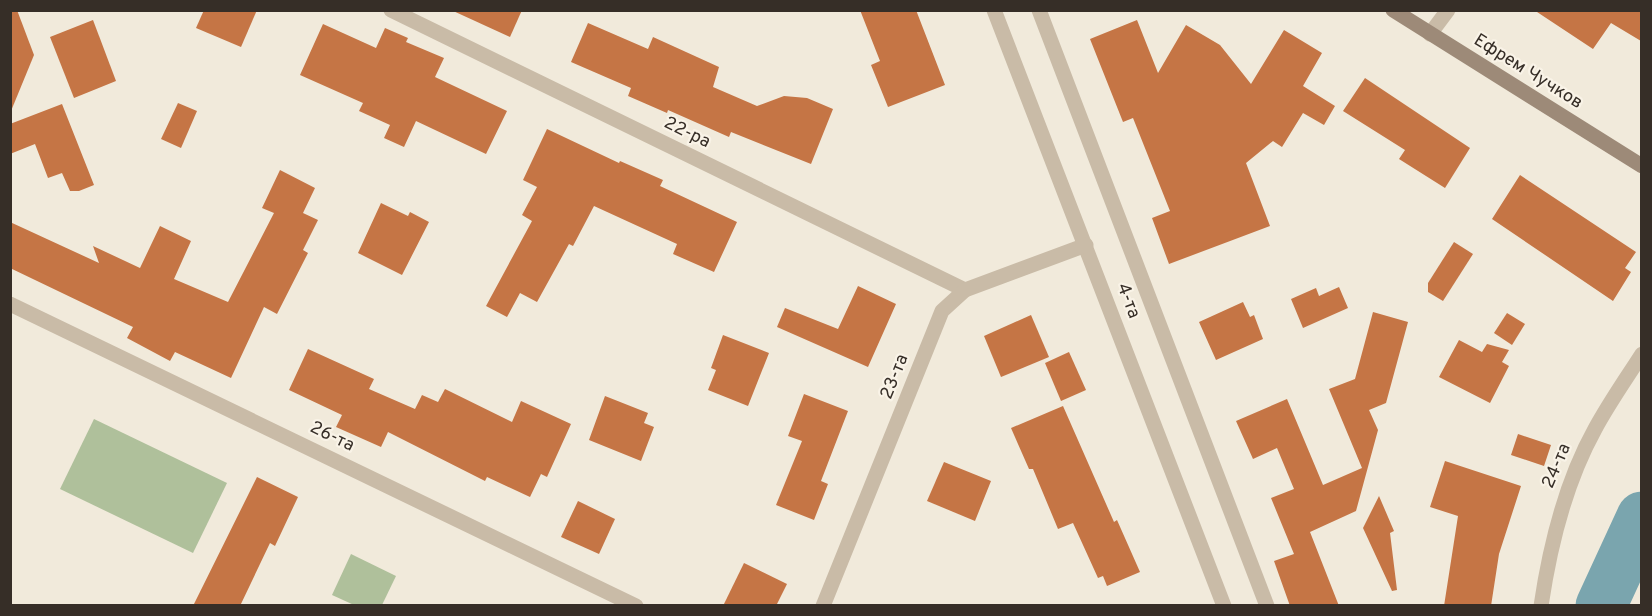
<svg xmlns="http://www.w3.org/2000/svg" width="1652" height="616" viewBox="0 0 1652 616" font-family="Overpass,sans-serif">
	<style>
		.green { fill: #afc09b }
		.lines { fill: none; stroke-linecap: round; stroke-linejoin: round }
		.river { stroke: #7aa5ae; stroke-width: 51 }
		.building { fill: #c57545 }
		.street { stroke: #c9bba7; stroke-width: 15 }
		.secondary { stroke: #9d8a78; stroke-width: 15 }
		.labels { text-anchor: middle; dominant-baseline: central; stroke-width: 4.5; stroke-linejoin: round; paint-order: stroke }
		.street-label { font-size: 18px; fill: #362e27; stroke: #f9f3e7 }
	</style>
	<rect width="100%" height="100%" fill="#f1eadb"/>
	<g class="green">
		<path d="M94,419L227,483L193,553L60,489Z"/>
		<path d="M351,554L396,576L382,605H354L332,595Z"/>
	</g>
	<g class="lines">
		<path class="river" d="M1601,606L1642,517"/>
	</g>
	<g class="building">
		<path d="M10,10H17L34,55L11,111Z"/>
		<path d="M204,10H257L241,47L196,28Z"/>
		<path d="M451,10H522L510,37Z"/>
		<path d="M860,10H916L945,85L888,107L871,65L880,61Z"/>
		<path d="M1534,10H1641V41L1611,23L1593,49Z"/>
		<path d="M93,20L116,81L74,98L50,37Z"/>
		<path d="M1137,20L1158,73L1186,25L1220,45L1251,84L1284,30L1322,53L1303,86L1335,106L1324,125L1303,113L1282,147L1273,141L1246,163L1270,226L1169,264L1152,218L1170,211L1133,118L1123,122L1090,39Z"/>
		<path d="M588,23L648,49L653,37L719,67L713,87L757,106L784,96L807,98L833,109L811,164L731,132L729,137L668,110L667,113L628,96L631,88L571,62Z"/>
		<path d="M323,24L376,48L385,28L408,38L406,42L444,58L435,77L507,111L486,154L416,121L404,147L384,138L390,125L359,111L363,103L300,75Z"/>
		<path d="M1365,78L1470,148L1445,188L1399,159L1405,150L1343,111Z"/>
		<path d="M178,103L197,111L181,148L161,139Z"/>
		<path d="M62,104L94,185L79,191H70L62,173L48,178L35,144L10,154V124Z"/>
		<path d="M547,129L619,163L620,161L663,180L660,186L737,222L714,272L673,254L677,244L594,206L573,246L569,244L537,302L520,293L507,317L486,306L532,221L522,215L537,187L523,180Z"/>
		<path d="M280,170L315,188L303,213L318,220L303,250L308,253L277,314L264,307L231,378L175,352L170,361L127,338L133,327L10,268V222L99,263L93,246L140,268L160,226L191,241L174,279L228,302L274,213L262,208Z"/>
		<path d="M1520,175L1636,252L1625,268L1631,272L1613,301L1492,219Z"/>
		<path d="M381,203L408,216L410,212L429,222L402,275L358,253Z"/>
		<path d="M1454,242L1473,254L1443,301L1428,292V283Z"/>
		<path d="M858,286L896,304L868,367L777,327L785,308L838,329Z"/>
		<path d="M1339,287L1348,308L1303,328L1291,299L1316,288L1319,296Z"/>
		<path d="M1243,302L1250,317L1254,315L1263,339L1216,360L1199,322Z"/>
		<path d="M1373,312L1408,322L1386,403L1369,410L1378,430L1356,511L1310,532L1339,606H1290L1274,561L1294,554L1271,498L1294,489L1277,448L1253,459L1236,421L1287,399L1323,485L1362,468L1329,389L1355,379Z"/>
		<path d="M1507,313L1525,324L1512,345L1494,333Z"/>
		<path d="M1031,315L1049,357L1001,377L984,336Z"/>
		<path d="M723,335L769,353L748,406L708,390L716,370L711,368Z"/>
		<path d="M1459,340L1482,352L1487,344L1509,350L1502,362L1509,366L1490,403L1439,377Z"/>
		<path d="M308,349L374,379L369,389L415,409L422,395L438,402L445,389L512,422L521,401L571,424L547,477L541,474L530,497L487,477L485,481L388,432L381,447L336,427L342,415L289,390Z"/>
		<path d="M1069,352L1086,390L1061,401L1045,363Z"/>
		<path d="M804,394L848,411L821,481L828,484L814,520L776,505L802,441L788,436Z"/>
		<path d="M605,396L648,413L644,423L654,427L641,461L589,440Z"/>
		<path d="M1063,406L1114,522L1117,520L1140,572L1107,586L1103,576L1098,578L1073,523L1058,529L1033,469H1029L1011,428Z"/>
		<path d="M1518,434L1551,445L1544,466L1511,455Z"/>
		<path d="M1445,461L1521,486L1499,554L1491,606H1444L1458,516L1430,507Z"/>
		<path d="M944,462L991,481L975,521L927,501Z"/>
		<path d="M257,477L298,497L275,546L270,543L240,606H193Z"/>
		<path d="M1379,496L1394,531L1390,533L1397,590L1392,591L1363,528Z"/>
		<path d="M578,501L615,519L599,554L561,537Z"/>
		<path d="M744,563L787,584L776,606H723Z"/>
	</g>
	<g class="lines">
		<g class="street">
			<path d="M391,10L965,290"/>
			<path d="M994,10L1224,606"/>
			<path d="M1039,10L1267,606"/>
			<path d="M1430,34L1448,10"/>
			<path d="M10,304L636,606"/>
			<path d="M823,606L942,311L965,290L1086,245"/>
			<path d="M1541,606C1550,545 1565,483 1595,429C1609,403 1626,379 1642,354"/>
		</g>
		<path class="secondary" d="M1393,10L1642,166"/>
	</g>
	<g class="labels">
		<g class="street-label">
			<text transform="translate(1528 72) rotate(32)">Ефрем Чучков</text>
			<text transform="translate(687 133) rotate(26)">22-ра</text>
			<text transform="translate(1128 301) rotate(69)">4-та</text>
			<text transform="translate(895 377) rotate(-68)">23-та</text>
			<text transform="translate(332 437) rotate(26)">26-та</text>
			<text transform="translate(1557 466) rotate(-67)">24-та</text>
		</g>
	</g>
	<rect width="1652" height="616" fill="none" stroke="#362e27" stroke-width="24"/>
</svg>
